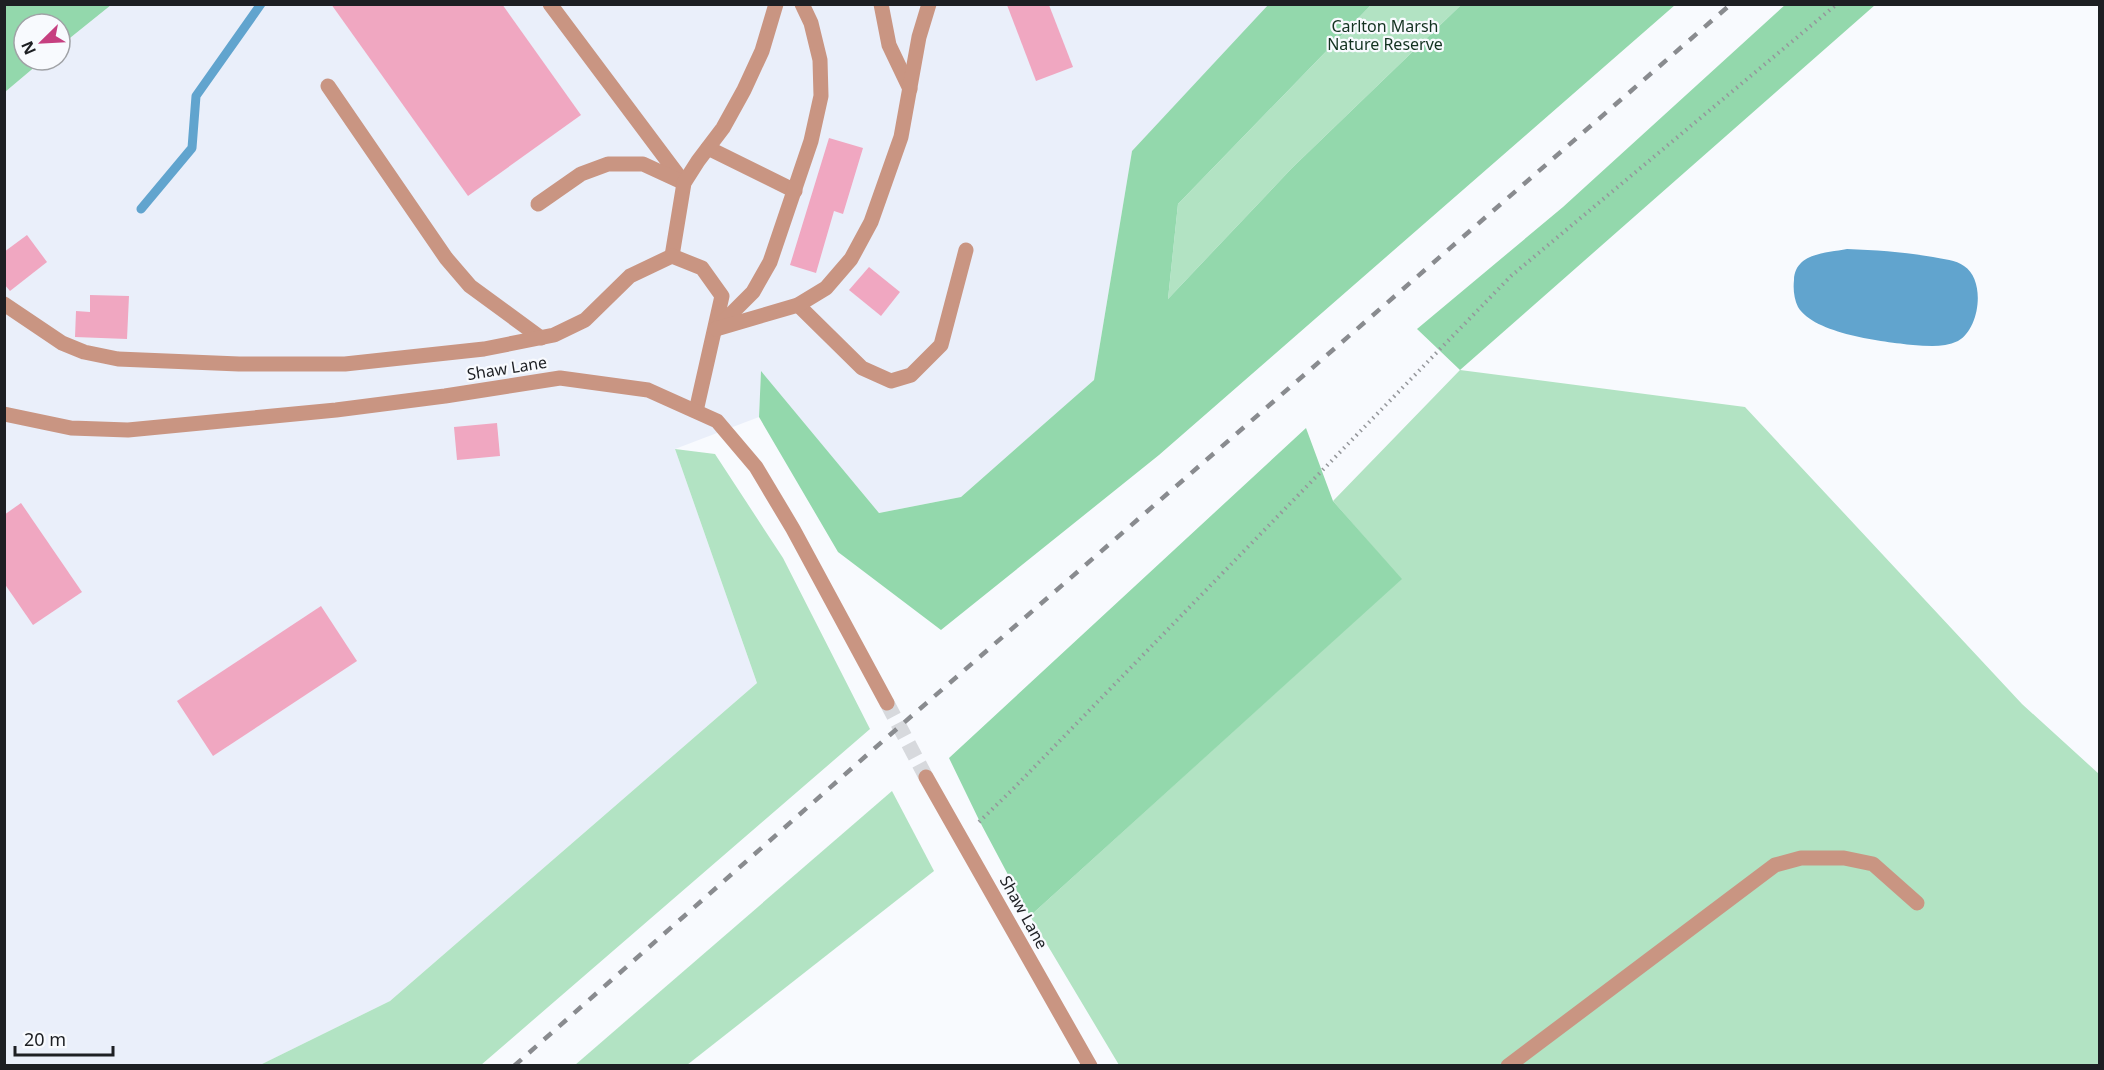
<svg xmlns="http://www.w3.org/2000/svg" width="2104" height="1070" viewBox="0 0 2104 1070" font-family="'Noto Sans',sans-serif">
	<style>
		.built { fill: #eaeffa }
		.green { fill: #b2e3c3 }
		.forest { fill: #93d8ac }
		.water { fill: #61a4ce }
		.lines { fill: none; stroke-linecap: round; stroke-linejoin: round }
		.stream { stroke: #61a4ce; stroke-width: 9 }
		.building { fill: #f0a7c1 }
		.tertiary-tunnel { stroke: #d7d9dd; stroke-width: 15; stroke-dasharray: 15 8; stroke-linecap: butt }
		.path { stroke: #95979b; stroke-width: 4; stroke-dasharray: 1.5 4.5; stroke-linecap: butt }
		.service { stroke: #c99582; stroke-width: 15 }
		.tertiary { stroke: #c99582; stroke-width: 15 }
		.rail { stroke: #898b8f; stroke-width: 4.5; stroke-dasharray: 10 10; stroke-linecap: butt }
		.labels { text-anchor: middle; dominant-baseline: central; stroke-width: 4.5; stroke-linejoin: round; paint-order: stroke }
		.park-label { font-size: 16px; fill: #133220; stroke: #f8fafe }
		.street-label { font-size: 16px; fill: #1d1f23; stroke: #f8fafe }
	</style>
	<rect width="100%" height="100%" fill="#f8fafe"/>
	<path class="built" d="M111,5H1269L1132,151L1094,380L961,497L879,513L761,372L759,417L675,449L757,683L390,1001L260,1065L5,1066V92L43,60H60V46Z"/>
	<g class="green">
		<path d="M1371,5H1461L1292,168L1168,299L1178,204Z"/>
		<path d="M1460,370L1745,407L2022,704L2099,774V1065H1119L1030,916L1401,579L1333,501Z"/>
		<path d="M675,449L715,454L783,558L870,729L481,1065H260L390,1001L757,683Z"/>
		<path d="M892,791L934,871L687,1065H575Z"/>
	</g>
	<g class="forest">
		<path d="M5,4H111V5L60,46V24H24V60H43L5,92Z"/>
		<path d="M1269,4L1371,5L1178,204L1168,299L1292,168L1461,5H1675L1159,455L941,630L838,552L759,417L761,371L879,513L961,497L1094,380L1132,151Z"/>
		<path d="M1786,4L1875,5L1460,370L1417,329L1563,207Z"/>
		<path d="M1306,428L1333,501L1402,579L1030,916L980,822L949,758Z"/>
	</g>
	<path class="water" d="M1847,249C1877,250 1904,252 1933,257C1943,259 1956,260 1964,266C1986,280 1980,329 1958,341C1943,348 1928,346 1913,345C1884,342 1814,334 1798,307C1794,299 1793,289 1794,280C1795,253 1826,253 1847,249Z"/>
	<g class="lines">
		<path class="stream" d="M141,209L192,148L196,96L261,4"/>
	</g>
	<g class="building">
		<path d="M331,4H502L581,115L468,196Z"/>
		<path d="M1007,5H1049L1073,67L1036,81Z"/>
		<path d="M829,138L863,148L843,214L834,211L816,273L790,265Z"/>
		<path d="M27,235L47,262L10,291L4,284V252Z"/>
		<path d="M869,267L900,292L881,316L849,290Z"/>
		<path d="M90,295L129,296L127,339L75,337L76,311L90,312Z"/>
		<path d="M497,423L500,456L457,460L454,427Z"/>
		<path d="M21,503L82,592L33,625L4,583V515Z"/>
		<path d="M321,606L357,661L213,756L177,701Z"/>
	</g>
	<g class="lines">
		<path class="tertiary-tunnel" d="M887,703L926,777"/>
		<path class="path" d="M979,822L1012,790L1511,276L1837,4"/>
		<g class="service">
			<path d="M550,4L684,183"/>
			<path d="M881,4L889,45L910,89"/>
			<path d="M328,86L446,258L470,286L541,338"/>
			<path d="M708,148L795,191"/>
			<path d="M538,204L581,174L608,164H643L682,182"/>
			<path d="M672,256L684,183L698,161L723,128L744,90L762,51L776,4"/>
			<path d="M4,304L62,343L84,352L118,359L239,364H345L484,349L554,335L585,320L630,276L672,256L702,268L722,296L696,411"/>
			<path d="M798,305L862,368L891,381L911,375L941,345L966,250"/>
			<path d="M718,327L753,292L770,262L811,141L821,96L820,60L811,23L802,4"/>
			<path d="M716,329L798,305L826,288L851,259L871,222L901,137L919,37L929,4"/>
			<path d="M1508,1066L1775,865L1801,858H1844L1873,864L1917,903"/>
		</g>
		<g class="tertiary">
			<path d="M4,414L71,428L128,430L336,410L445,396L560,378L648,390L717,421L756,467L793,529L887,703"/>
			<path d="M926,777L1090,1066"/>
		</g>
		<path class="rail" d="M514,1066L884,740L1731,4"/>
	</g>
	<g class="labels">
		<g class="park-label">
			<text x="1385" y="26">Carlton Marsh<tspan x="1385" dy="18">Nature Reserve</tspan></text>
		</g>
		<g class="street-label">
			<text transform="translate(507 368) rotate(-9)">Shaw Lane</text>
			<text transform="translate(1024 912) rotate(61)">Shaw Lane</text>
		</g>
	</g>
	<rect width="2104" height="1070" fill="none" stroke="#1d1f23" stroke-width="12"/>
	<g transform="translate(42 42) rotate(246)"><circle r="28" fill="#f8fafe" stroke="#a0a2a6" stroke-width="1.5"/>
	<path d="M0-4.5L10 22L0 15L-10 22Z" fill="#c63f80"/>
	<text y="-9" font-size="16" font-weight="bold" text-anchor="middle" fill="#1d1f23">N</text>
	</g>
	<path d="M15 1046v9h98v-9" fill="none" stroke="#1d1f23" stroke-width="3"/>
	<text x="24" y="1046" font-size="18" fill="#1d1f23" stroke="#f8fafe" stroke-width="4.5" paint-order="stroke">20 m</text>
</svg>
